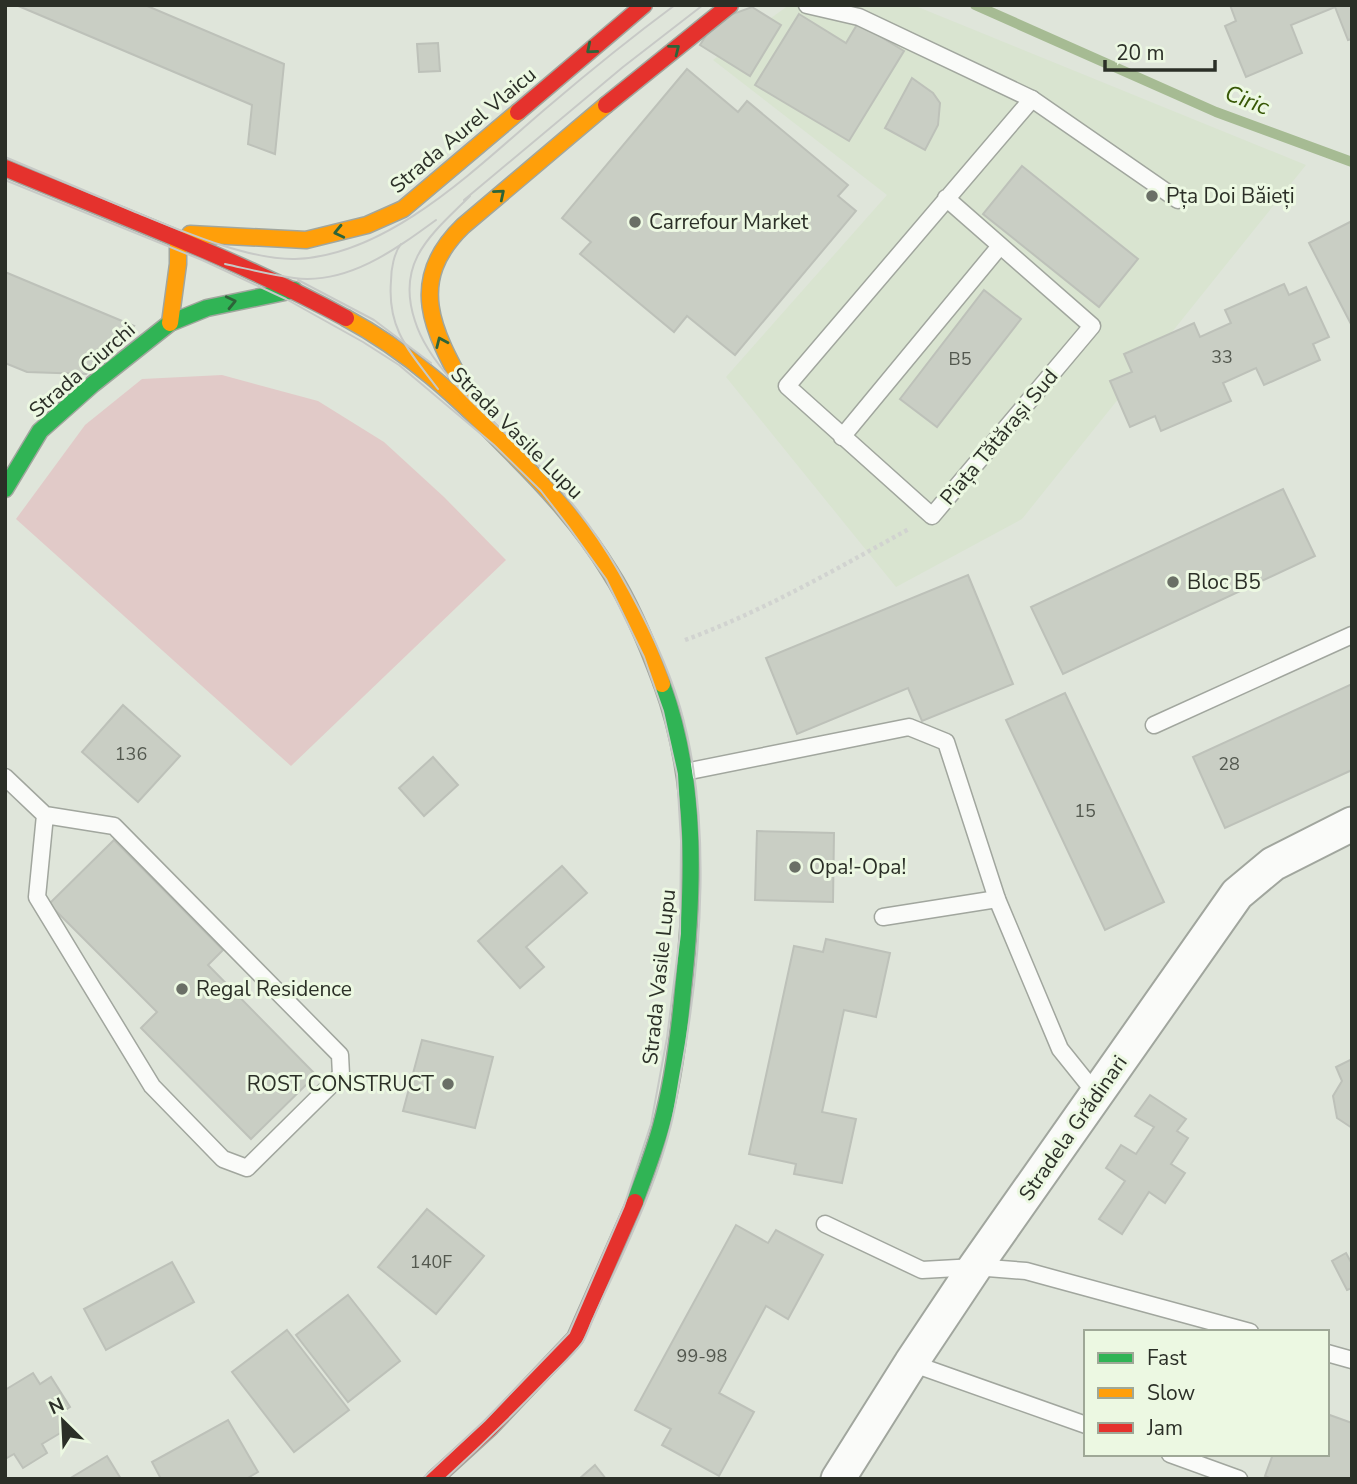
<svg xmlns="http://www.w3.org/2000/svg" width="1357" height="1484" viewBox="0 0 1357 1484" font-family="'Nunito Sans',sans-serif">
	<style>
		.built { fill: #d9e4d0 }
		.green { fill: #e1cac8 }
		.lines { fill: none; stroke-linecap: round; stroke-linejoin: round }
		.stream { stroke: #a6bb93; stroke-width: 10 }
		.building { fill: #c9cec4; stroke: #bdc1b9; stroke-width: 2 }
		.lane-casing { stroke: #a1a69e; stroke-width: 19 }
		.street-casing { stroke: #a1a69e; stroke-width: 37 }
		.fast-casing { stroke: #a1a69e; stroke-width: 19 }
		.slow-casing { stroke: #a1a69e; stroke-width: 19 }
		.jam-casing { stroke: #a1a69e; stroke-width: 19 }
		.path { stroke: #d1d3d0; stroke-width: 4.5; stroke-dasharray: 3.5 3.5; stroke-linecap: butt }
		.lane { stroke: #fafbf9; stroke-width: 16 }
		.street { stroke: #fafbf9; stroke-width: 33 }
		.fast { stroke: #30b455; stroke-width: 16 }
		.slow { stroke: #ff9f0a; stroke-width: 16 }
		.jam { stroke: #e5322d; stroke-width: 16 }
		.tram { stroke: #c7c9c6; stroke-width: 2 }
		.oneway { stroke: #2d6439 }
		.poi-dot { fill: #6a6f66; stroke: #ecf8e2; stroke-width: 2.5 }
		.labels { text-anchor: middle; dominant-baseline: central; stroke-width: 6; stroke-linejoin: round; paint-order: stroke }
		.number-label { font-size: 18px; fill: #53584f }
		.street-label { font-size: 21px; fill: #2b2f27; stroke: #ecf8e2 }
		.poi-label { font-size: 21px; fill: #2b2f27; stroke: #ecf8e2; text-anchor: start }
		.water-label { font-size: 23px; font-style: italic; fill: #385806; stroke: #ecf8e2 }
	</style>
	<rect width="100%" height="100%" fill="#dfe5da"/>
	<path class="built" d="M789,5H913L1306,165L1022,519L896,587L726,377L887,195L713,60Z"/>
	<path class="green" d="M222,375L318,401L384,442L444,497L506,560L291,766L16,519L85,425L142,379Z"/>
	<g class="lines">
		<path class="stream" d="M975,5L1216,112L1352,162"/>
	</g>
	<g class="building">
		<path d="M16,5H145L284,64L275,154L248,144L252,105Z"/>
		<path d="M1230,5H1352V39L1348,40L1335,7L1291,25L1302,53L1246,77L1225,26L1236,21Z"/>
		<path d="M752,7L781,25L750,76L700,45L716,20Z"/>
		<path d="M799,14L846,43L858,23L904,51L849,141L755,85Z"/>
		<path d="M438,43L440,71L419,72L417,44Z"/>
		<path d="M687,69L738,112L747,101L848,185L838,196L856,211L735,355L687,316L674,332L580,254L591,242L562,218Z"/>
		<path d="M912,78L933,93L940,103L938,125L925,150L885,128Z"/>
		<path d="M1022,166L1138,259L1099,307L983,214Z"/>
		<path d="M1352,221V326L1309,243Z"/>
		<path d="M5,272L134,326L107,356L86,374L27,372L5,363Z"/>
		<path d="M1284,284L1289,295L1306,287L1329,337L1313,344L1320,360L1264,385L1256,368L1223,383L1231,401L1161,431L1155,416L1130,427L1110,381L1132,372L1124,354L1194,323L1200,337L1231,323L1225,310Z"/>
		<path d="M984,290L1021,319L937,427L900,399Z"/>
		<path d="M1283,489L1315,556L1063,674L1031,607Z"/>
		<path d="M968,575L1013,684L922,721L908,688L797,734L766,658Z"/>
		<path d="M1352,684V770L1225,828L1193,757Z"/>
		<path d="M1065,693L1164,902L1105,930L1006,720Z"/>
		<path d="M123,705L180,756L138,802L82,752Z"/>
		<path d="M433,757L458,785L424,816L399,788Z"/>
		<path d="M757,831L834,833L833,902L755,900Z"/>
		<path d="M114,840L223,950L208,965L316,1075L251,1139L141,1028L157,1012L49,904Z"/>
		<path d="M562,866L587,893L526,947L544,967L520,988L478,941Z"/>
		<path d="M826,939L890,953L876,1017L844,1010L822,1112L856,1119L842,1183L794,1174L796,1164L749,1154L794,946L823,952Z"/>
		<path d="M422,1040L493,1057L475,1128L403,1111Z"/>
		<path d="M1352,1059V1128L1337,1118L1333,1096L1342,1081L1336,1067Z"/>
		<path d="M1150,1095L1186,1119L1177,1131L1188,1138L1171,1164L1185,1173L1165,1203L1149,1192L1122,1234L1099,1219L1125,1181L1106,1168L1121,1145L1136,1154L1154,1127L1135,1116Z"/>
		<path d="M427,1209L484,1256L436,1314L378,1267Z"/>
		<path d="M736,1225L768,1243L776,1230L823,1255L788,1319L766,1306L719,1393L754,1412L719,1476L662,1445L671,1429L635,1410Z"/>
		<path d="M1346,1253L1352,1264V1288L1347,1290L1332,1261Z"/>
		<path d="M172,1262L194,1302L106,1350L84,1309Z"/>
		<path d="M348,1295L400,1361L348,1402L296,1335Z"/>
		<path d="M287,1330L349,1410L294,1452L232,1372Z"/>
		<path d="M33,1373L40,1384L51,1377L70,1407L58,1415L67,1429L42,1444L47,1453L23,1468L14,1454L5,1459V1390Z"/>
		<path d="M1327,1414L1352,1423V1479H1272L1265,1476L1273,1454H1327Z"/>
		<path d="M228,1420L258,1472L246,1479H161L152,1462Z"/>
		<path d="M107,1456L121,1479H69Z"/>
		<path d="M595,1465L606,1479H579Z"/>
	</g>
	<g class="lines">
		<g class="lane-casing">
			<g id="lane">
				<path d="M807,5L859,17L1032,99L1178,200"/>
				<path d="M946,198L1092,326L932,516L787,386L1032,99"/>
				<path d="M842,437L1000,246"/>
				<path d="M1154,725L1352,635"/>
				<path d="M685,772L909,727L946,742L997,899L1060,1049L1097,1095"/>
				<path d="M5,777L45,815L114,826L340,1055L341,1075L247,1168L223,1159L152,1086L37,897L45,815"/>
				<path d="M883,917L997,899"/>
				<path d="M825,1224L922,1270L975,1267L1026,1271L1250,1332"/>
				<path d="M1327,1353L1352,1360"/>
				<path d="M911,1363L1086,1425"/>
				<path d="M1170,1454L1239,1479"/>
			</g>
		</g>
		<g class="street-casing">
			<path id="street" d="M838,1479L911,1363L975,1267L1237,894L1273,864L1352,824"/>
		</g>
		<g class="fast-casing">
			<g id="fast">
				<path d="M5,489L40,431L93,384L170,323L207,308L294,290"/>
				<path d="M635,1202C644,1177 654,1152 661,1126C673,1082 679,1035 683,990C694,888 698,782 662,684"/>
			</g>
		</g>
		<g class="slow-casing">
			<g id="slow">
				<path d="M190,234L306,240L367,225L403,209L518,112"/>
				<path d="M346,318C408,351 460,399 508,449C546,487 582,526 610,572C632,606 648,646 662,684"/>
				<path d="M170,323L178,264V240"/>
				<path d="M470,398C436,336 403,284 463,226L606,105"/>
			</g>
		</g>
		<g class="jam-casing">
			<g id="jam">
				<path d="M606,105L730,5"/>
				<path d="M518,112L644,5"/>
				<path d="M5,168C120,216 237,259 346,318"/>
				<path d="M434,1479L490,1428L575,1338L635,1202"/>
			</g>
		</g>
		<path class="path" d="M685,640C764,611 836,569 909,529"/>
		<use href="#lane" class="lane"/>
		<use href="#street" class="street"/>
		<use href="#fast" class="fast"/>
		<use href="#slow" class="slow"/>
		<use href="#jam" class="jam"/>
		<g class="tram">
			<path d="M5,157C48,175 90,193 133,211C177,229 247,260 295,259C391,256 481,163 550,105C591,70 632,37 675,5"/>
			<path d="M5,180L202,260L286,299L363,342L399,365L494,445L541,491L568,526L606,579L644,657L663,711L677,774L681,841L680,934L667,1038L651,1124L624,1206L569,1333L484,1421L422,1479"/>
			<path d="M464,200L623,67L703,5"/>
			<path d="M401,244C394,253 391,269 391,281C387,330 410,352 438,389"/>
			<path d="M225,264C248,269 271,275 294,278C347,285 395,250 436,220"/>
			<path d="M298,280L374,320L431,363"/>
			<path d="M445,1479C480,1447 513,1415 546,1381C557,1369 572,1357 582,1343C587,1336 590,1325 594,1317C603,1296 613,1276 622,1256C641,1214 660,1170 671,1125C676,1106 678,1086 682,1066C702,955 712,817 680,707C666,660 643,614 619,572C600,539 575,505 549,476C510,432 433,379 415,321C395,261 432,234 470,196"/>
		</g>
	</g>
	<defs><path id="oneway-chevron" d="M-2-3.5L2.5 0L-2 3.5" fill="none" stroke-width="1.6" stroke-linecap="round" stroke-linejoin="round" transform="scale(1.75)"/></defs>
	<g class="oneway">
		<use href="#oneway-chevron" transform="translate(591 49) rotate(140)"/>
		<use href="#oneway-chevron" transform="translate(675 49) rotate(-38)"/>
		<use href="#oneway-chevron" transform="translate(500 194) rotate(-40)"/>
		<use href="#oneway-chevron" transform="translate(339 232) rotate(167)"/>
		<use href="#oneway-chevron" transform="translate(231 302) rotate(-13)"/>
		<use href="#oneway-chevron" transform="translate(441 342) rotate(-114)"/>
	</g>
	<g class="poi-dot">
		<circle cx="1152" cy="196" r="7"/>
		<circle cx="635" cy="222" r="7"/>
		<circle cx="1173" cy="582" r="7"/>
		<circle cx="795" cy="867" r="7"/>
		<circle cx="182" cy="989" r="7"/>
		<circle cx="448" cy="1084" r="7"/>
	</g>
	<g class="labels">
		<g class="number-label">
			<text x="1222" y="357">33</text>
			<text x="960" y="359">B5</text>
			<text x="131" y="754">136</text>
			<text x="1229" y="764">28</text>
			<text x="1085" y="811">15</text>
			<text x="431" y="1262">140F</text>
			<text x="702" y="1356">99-98</text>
		</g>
		<g class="street-label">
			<text transform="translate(463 130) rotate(-40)">Strada Aurel Vlaicu</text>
			<text transform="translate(82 370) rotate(-41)">Strada Ciurchi</text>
			<text transform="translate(517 433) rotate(45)">Strada Vasile Lupu</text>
			<text transform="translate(999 437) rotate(-50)">Piața Tătărași Sud</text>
			<text transform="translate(659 977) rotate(-84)">Strada Vasile Lupu</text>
			<text transform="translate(1073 1128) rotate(-55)">Stradela Grădinari</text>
		</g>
		<g class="poi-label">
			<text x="1166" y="196">Pța Doi Băieți</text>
			<text x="649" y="222">Carrefour Market</text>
			<text x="1187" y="582">Bloc B5</text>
			<text x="809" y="867">Opa!-Opa!</text>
			<text x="196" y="989">Regal Residence</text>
			<text x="434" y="1084" text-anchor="end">ROST CONSTRUCT</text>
		</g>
		<g class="water-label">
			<text transform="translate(1247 100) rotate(21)">Ciric</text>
		</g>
	</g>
	<rect width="1357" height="1484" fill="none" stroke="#2b2f27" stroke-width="14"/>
	<rect x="1084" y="1330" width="245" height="126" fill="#ecf8e2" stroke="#9fa897" stroke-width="2"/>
	<rect x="1098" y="1353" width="35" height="10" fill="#30b455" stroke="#9fa897" stroke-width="2"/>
	<text x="1147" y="1365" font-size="21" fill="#2b2f27">Fast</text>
	<rect x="1098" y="1388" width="35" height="10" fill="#ff9f0a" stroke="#9fa897" stroke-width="2"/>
	<text x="1147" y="1400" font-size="21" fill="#2b2f27">Slow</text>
	<rect x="1098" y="1423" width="35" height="10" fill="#e5322d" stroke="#9fa897" stroke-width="2"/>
	<text x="1147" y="1435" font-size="21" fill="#2b2f27">Jam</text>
	<g transform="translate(63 1421) rotate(336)" stroke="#ecf8e2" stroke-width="5" paint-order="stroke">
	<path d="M0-5L12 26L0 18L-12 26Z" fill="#2b2f27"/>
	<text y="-10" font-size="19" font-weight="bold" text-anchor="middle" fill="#2b2f27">N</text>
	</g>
	<path d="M1105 60v10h110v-10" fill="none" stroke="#2b2f27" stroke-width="3.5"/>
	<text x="1116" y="60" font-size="21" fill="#2b2f27" stroke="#ecf8e2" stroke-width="5" paint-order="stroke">20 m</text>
</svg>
